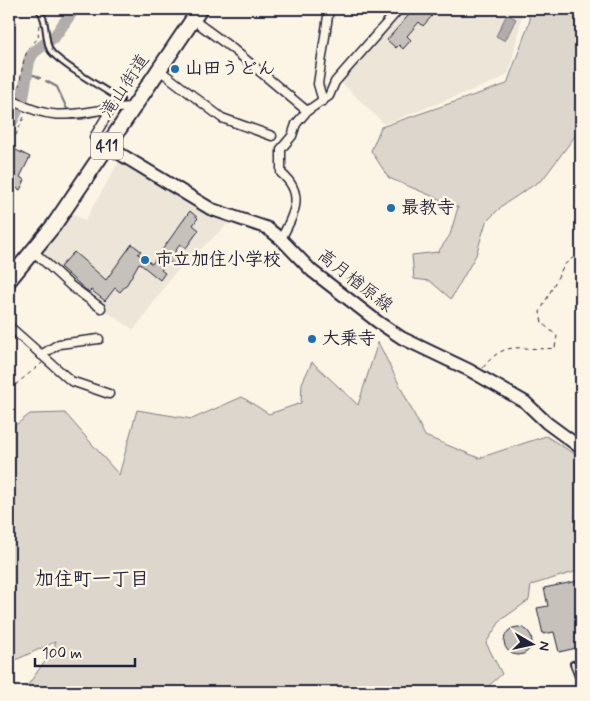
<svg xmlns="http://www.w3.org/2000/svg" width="590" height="701" viewBox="0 0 590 701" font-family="Mynerve,'Klee One',sans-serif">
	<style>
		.built { fill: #ece5d8 }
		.green { fill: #dcd6cc; stroke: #7f7c84 }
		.water { fill: #b2adab; stroke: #78757e }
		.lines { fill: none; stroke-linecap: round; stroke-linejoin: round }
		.stream { stroke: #78757e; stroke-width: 2 }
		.river { stroke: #b2adab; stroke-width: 12 }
		.building { fill: #c6c1bb; stroke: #22223b }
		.service-casing { stroke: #22223b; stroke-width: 8 }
		.minor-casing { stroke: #22223b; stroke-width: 11 }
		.secondary-casing { stroke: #22223b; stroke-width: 15 }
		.trunk-casing { stroke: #22223b; stroke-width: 18 }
		.path { stroke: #22223b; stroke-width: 1; stroke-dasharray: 4 4; stroke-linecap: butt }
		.service { stroke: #fcf5e5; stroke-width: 4 }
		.minor { stroke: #fcf5e5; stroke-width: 8 }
		.secondary { stroke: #fcf5e5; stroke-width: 11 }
		.trunk { stroke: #fcf5e5; stroke-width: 14 }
		.poi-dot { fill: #1f6fb2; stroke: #fcf5e5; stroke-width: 2 }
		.labels { text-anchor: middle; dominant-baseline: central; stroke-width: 5; stroke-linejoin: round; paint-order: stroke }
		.shield { fill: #fcf5e5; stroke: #63616e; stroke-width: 1 }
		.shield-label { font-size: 16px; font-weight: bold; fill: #22223b }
		.poi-label { font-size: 18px; font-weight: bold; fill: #22223b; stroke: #fcf5e5; text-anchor: start }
		.street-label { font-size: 18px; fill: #22223b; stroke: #fcf5e5 }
		.neighbourhood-label { font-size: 19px; font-weight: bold; fill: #22223b; stroke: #fcf5e5 }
	</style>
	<rect width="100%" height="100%" fill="#fcf5e5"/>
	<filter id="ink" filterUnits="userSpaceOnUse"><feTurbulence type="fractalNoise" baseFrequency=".02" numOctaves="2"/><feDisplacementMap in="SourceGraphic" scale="10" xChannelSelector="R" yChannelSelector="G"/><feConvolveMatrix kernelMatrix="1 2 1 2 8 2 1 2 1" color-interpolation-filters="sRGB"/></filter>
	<g filter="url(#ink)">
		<g class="built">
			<path d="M399,9H519L523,12L509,73L496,81L384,124L338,79Z"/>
			<path d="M121,158L231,221L173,275L134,330L101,308L37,255L58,237L63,228L67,210L85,221Z"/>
		</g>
		<g class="green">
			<path d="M526,9L581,10V128L543,179L503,205L486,222L476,255L451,299L430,281L414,279L412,255L438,252L450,235L458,207L389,178L371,151L381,127L507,84L530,20Z"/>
			<path d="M378,342L425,436L479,458L546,436L581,458V570L531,585L529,600L501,620L486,643L502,674L482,692H23L42,665L55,653V642L9,663V430L30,414L65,413L119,475L137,410L192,419L242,397L269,414L301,403L302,383L312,362L358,405Z"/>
		</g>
		<path class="water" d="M507,14L516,19L505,41L496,36Z"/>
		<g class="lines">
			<g class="stream">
				<path d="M27,76L34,75L40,78"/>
				<path d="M46,81L57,87L68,111"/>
				<path d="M71,119H82L105,113"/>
			</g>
			<path class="river" d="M9,128L23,98L29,61L33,53L55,36L74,9"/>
		</g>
		<g class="building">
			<path d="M414,9H432L429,13L432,16L423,26L419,22L407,36L411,40L403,49L399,45L396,48L387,40Z"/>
			<path d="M12,148L30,157L20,177L25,180L20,190L9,184V155Z"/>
			<path d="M190,211L198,218L193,225L199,230L186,248L180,244L174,253L180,258L174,265L168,261L161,270L165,273L160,280L139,263L127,284L120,292L115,288L105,301L91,290L89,292L86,290L60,267L74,252L106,280L132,244L141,251L138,254L152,264Z"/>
			<path d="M578,581L581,595V647L559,652L554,632L543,634L537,608L548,606L544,588Z"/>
			<circle cx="518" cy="641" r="14"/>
		</g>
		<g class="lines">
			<g class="service-casing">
				<g id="service">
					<path d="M38,9C48,19 44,38 50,50C58,63 106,90 121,100"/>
					<path d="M573,664L581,684"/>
				</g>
			</g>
			<g class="minor-casing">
				<g id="minor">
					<path d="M192,19L233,49L307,111"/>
					<path d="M158,69L222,118L272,136"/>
					<path d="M14,101C62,127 84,108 132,107"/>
					<path d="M323,101L318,84L329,9"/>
					<path d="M107,146L94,137L111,109"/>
					<path d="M281,239C294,214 306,194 281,173V149L292,136L296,124L307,111L329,96L335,82L399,9"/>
					<path d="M33,251L71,286L101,308"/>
					<path d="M9,326L71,381L109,394"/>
					<path d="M41,355L59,344L99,339"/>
				</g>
			</g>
			<g class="secondary-casing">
				<path id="secondary" d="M107,146L211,209L267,228L281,239L312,271L378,322L402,338L469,370L525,402L547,423L581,448"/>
			</g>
			<g class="trunk-casing">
				<path id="trunk" d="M9,280L54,225L200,9"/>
			</g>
			<g class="path">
				<path d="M16,95C24,76 19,52 38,39L39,23"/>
				<path d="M9,112L11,108"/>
				<path d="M9,150L25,115"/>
				<path d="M483,368C506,337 522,352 555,348L557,336L542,323L540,312L564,265L581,251"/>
				<path d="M9,390L42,363"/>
			</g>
			<use href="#service" class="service"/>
			<use href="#minor" class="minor"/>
			<use href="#secondary" class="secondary"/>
			<use href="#trunk" class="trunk"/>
		</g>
	</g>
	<g class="poi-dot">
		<circle cx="175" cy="69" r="5"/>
		<circle cx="391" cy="208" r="5"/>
		<circle cx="145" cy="260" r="5"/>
		<circle cx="312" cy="339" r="5"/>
	</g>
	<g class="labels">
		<rect class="shield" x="91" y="132.5" width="32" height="27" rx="4"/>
		<g class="shield-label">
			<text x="107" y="146">411</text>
		</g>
		<g class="poi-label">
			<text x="185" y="69">山田うどん</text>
			<text x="401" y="208">最教寺</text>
			<text x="155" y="260">市立加住小学校</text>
			<text x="322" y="339">大乗寺</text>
		</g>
		<g class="street-label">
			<text transform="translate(125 86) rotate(-56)">滝山街道</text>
			<text transform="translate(355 281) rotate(38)">高月楢原線</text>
		</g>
		<g class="neighbourhood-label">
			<text x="92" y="579">加住町一丁目</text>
		</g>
	</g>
	<rect width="590" height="701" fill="none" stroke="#fcf5e5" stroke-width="30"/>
	<rect x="15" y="15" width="560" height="671" fill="none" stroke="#22223b" stroke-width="2" filter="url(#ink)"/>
	<g transform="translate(532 644) rotate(99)" stroke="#fcf5e5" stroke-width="4" paint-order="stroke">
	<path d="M0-4L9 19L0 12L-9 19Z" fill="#22223b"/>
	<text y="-8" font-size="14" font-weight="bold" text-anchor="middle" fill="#22223b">N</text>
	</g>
	<path d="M35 658v8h100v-8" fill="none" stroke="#22223b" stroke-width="2.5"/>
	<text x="42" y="658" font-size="15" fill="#22223b" stroke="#fcf5e5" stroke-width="4" paint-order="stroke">100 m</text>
</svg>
